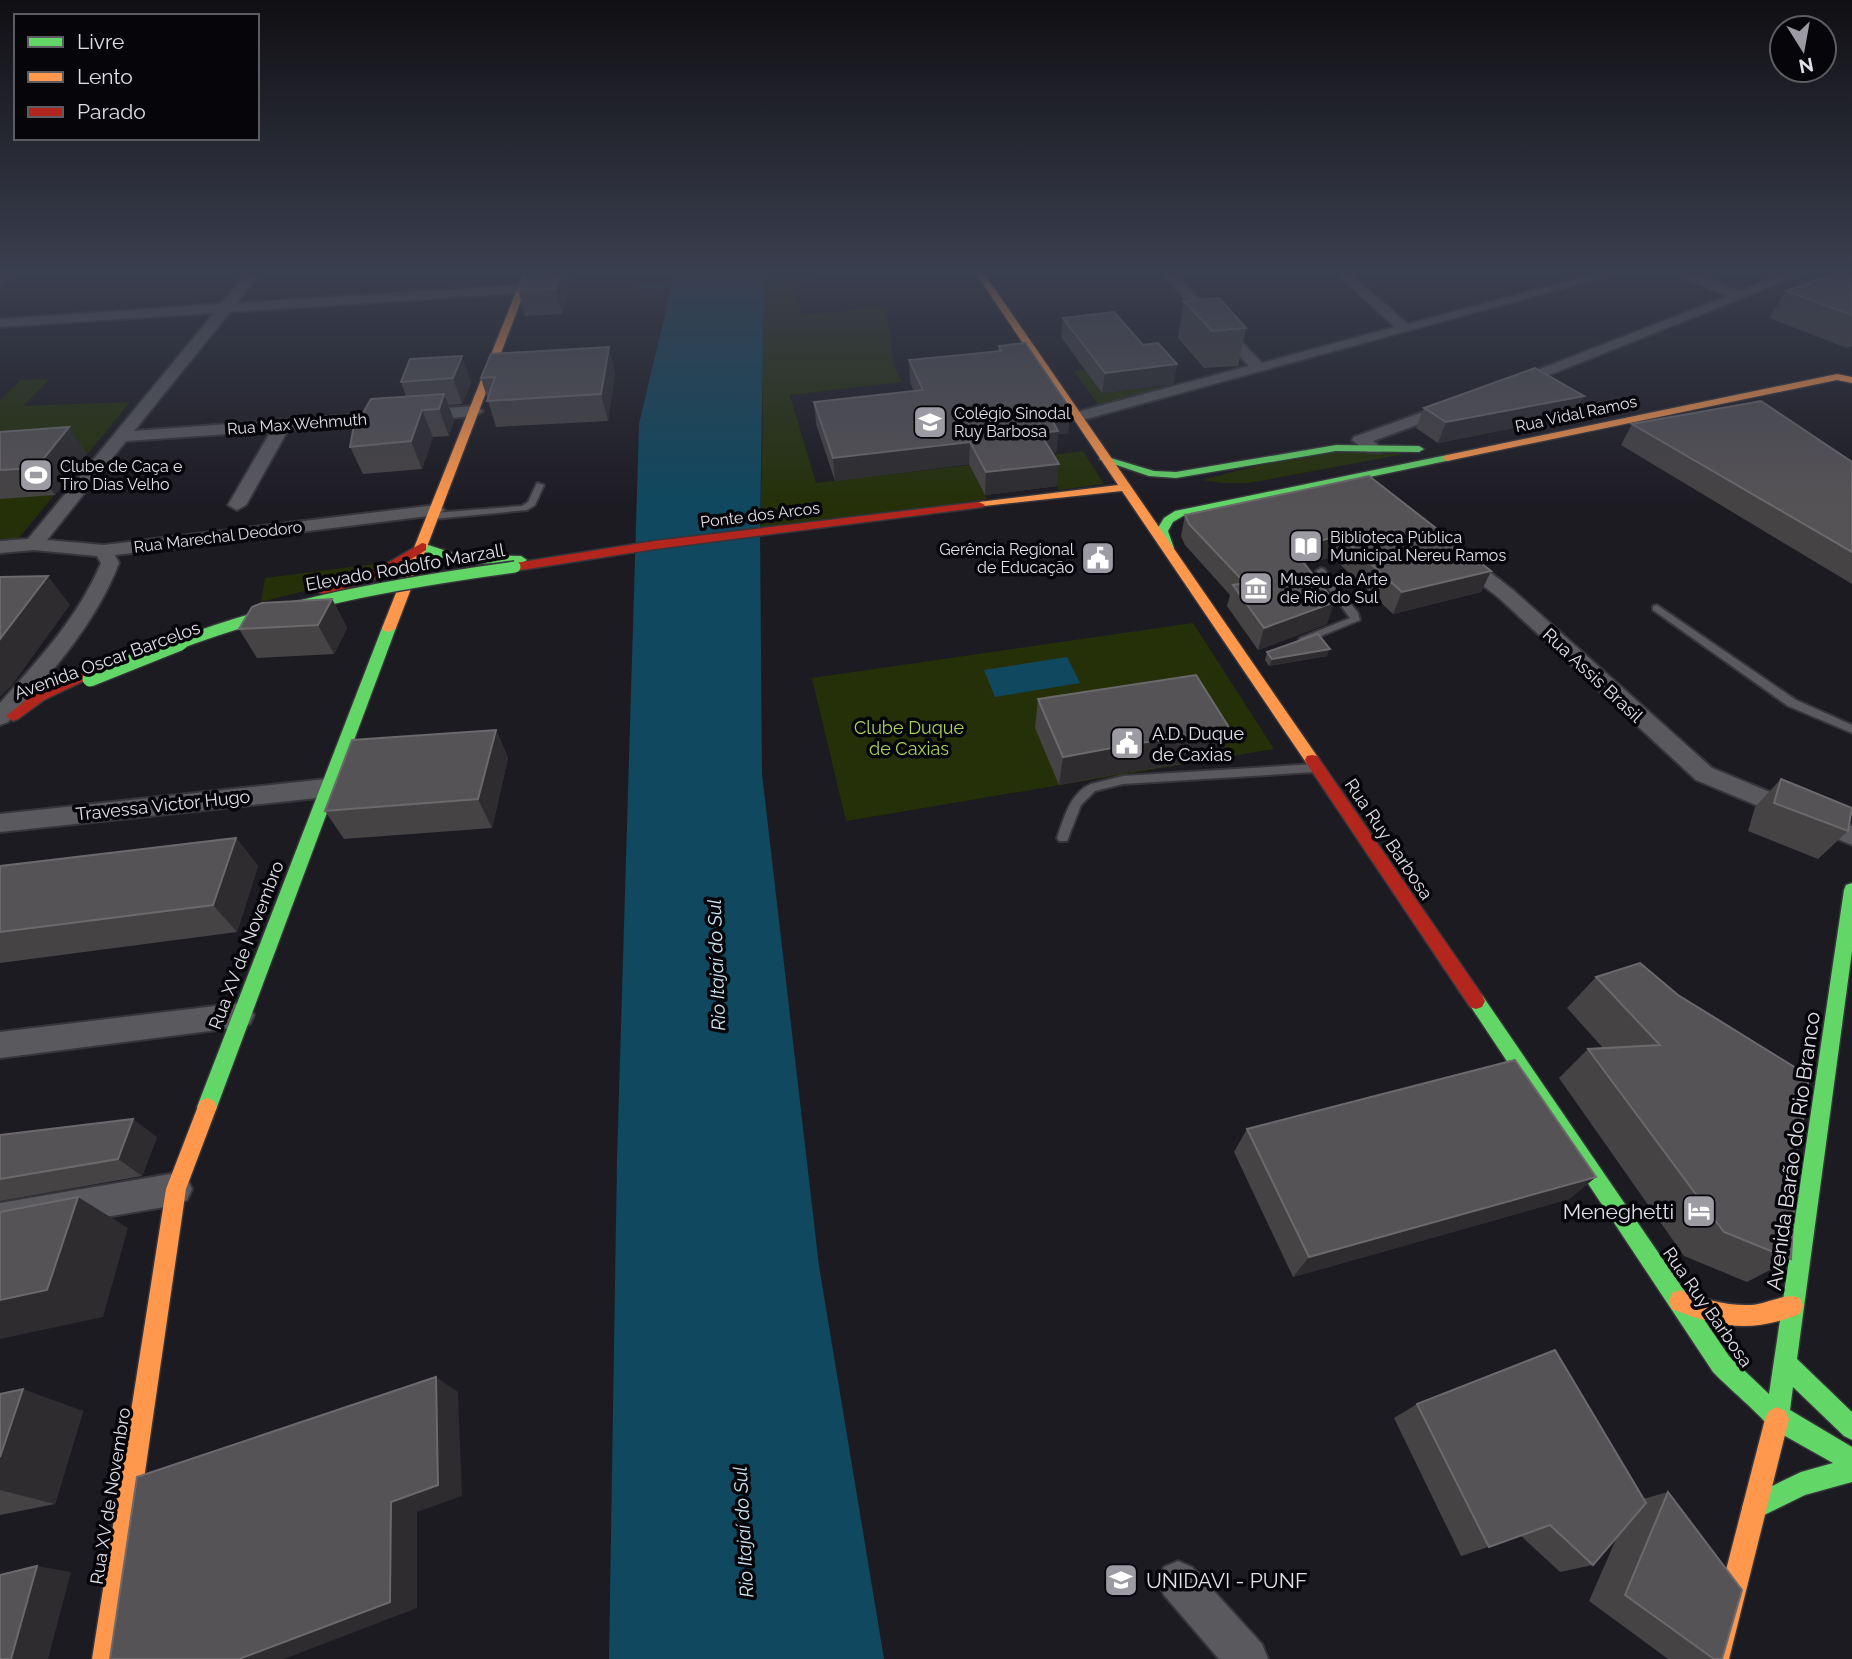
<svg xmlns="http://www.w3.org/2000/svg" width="1852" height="1659" viewBox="0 0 1852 1659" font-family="Raleway,sans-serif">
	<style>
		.green { fill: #253009 }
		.water { fill: #0f485f }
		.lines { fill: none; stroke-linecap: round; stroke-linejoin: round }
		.stream { stroke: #0f485f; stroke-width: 4.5 }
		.lane-casing { stroke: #36353b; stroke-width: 4 }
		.street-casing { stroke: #36353b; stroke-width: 4 }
		.fast-casing { stroke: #36353b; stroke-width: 3 }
		.slow-casing { stroke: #36353b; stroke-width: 3 }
		.jam-casing { stroke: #36353b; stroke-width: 3 }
		.lane { fill: #5a595e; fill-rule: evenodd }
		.street { fill: #5a595e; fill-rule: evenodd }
		.fast { fill: #63d668; fill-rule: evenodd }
		.slow { fill: #ff974d; fill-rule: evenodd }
		.jam { fill: #b3261e; fill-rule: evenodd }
		.fast-bridge-far1-casing { stroke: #36353b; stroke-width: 14; stroke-linecap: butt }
		.fast-bridge-casing { stroke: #36353b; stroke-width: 18; stroke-linecap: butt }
		.fast-bridge-far1 { stroke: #63d668; stroke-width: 11 }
		.fast-bridge { stroke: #63d668; stroke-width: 15 }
		.wall { fill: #464344 }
		.shaded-wall { fill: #2e2c2f }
		.building { fill: #565356; stroke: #6c696c; stroke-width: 2 }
		.labels { text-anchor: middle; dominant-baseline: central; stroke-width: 7; stroke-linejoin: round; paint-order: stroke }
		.far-poi-label { font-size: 16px; fill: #e0dee7; stroke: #060509; text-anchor: start }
		.far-street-label { font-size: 16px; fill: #e0dee7; stroke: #060509 }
		.street-label { font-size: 18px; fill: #e0dee7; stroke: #060509 }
		.park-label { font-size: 18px; fill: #acd25e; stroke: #060509 }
		.poi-label { font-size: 18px; fill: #e0dee7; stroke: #060509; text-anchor: start }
		.water-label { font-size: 19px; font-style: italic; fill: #cce4f0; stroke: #060509 }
		.near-street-label { font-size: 21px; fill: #e0dee7; stroke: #060509 }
		.near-poi-label { font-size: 21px; fill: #e0dee7; stroke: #060509; text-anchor: end }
	</style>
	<rect width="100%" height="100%" fill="#1d1b22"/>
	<g class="green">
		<path d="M760,272H825L828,277L790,280L802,315L886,307L894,365L902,382L790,395L816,483L970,465L987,499L760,532L763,417Z"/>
		<path d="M1086,370L1103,393L1174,385L1176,387L1099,406L1074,371Z"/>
		<path d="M50,379L23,406L130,402L19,538L0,539V400L21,380Z"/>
		<path d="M1083,451L1104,484L1059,490L1039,457Z"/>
		<path d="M1335,451L1404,454L1249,483H1223L1202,480L1288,458Z"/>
		<path d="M390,562L382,571L261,602L265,578Z"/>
		<path d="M1193,623L1274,749L846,821L812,678Z"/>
	</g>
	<g class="water">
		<path d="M675,272H764L760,532L762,774L819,1266L884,1659H609L617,1160L639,424Z"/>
		<path d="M1067,657L1080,683L995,697L984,670Z"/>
	</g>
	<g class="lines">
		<path class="stream" d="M641,286L683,285"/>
		<g class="lane-casing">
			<g id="lane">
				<path d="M537,483L544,485L535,505L527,510L434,519L430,516L434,513L522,506L528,502Z"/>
				<path d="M1321,568L1324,569L1358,613L1360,620L1304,643L1299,640L1300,638L1350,618L1316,571Z"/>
				<path d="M1657,605L1796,700L1852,725V733L1788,706L1653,610V606Z"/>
				<path d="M1314,764L1320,768L1314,772L1123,784L1095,791L1081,805L1067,841H1059L1057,838C1064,818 1070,793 1091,784L1123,776Z"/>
			</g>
		</g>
		<g class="street-casing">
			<g id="street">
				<path d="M2,272H16L0,284Z"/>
				<path d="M248,272H261L237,303L521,285L528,289L521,293L230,312L134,431L475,406L483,411L475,416L288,430L246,505L237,510L228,505L271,431L126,441L47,540L104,545L436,505L445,510L436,515L115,555L119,563C95,625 51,673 8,722L0,725V703C39,659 78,618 101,563L97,556L34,550L0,553V541L28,539L214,313L0,327V319L221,304Z"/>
				<path d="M1160,272H1173L1262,363L1395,327L1334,272H1348L1408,324L1602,272H1623L1082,420H1070L1068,417L1070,414L1249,366Z"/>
				<path d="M1669,272H1687L1740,291L1789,272H1807L1519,387H1509L1506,384L1509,381L1728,296Z"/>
				<path d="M1451,402L1459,407L1457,410L1373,441L1382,448L1380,452H1368L1352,440L1354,437Z"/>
				<path d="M1461,553L1468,555L1513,590L1712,768L1852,826V845L1696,780L1499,598L1454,563L1452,559Z"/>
				<path d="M326,779L334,782L338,788L334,794L326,797L0,832V814Z"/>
				<path d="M240,1003L250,1006L254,1015L250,1024L240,1027L0,1058V1032Z"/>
				<path d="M176,1173L187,1178L192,1189L187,1200L176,1205L0,1235V1203Z"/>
				<path d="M1178,1561L1192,1567L1262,1644L1268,1659H1219L1164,1595L1158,1581L1164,1567Z"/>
			</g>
		</g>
		<g class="fast-casing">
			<g id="fast">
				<path d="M1336,445L1419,446L1424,449L1419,452L1336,451L1176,478L1149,476L1099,459L1104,456L1154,471L1176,472Z"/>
				<path d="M1447,455L1452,458L1451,460L1183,516L1173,522L1168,531L1174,548L1172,551H1164L1156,531L1164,518L1175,511Z"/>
				<path d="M422,543L459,555L521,556L527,560L521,564L458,563L418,550V544Z"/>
				<path d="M389,624L396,628L217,1107L214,1113L207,1116L200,1113L197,1107L382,628Z"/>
				<path d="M1852,883V951L1797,1359L1852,1412V1440L1844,1436L1793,1387L1790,1410L1852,1447V1482L1805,1495L1754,1520L1745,1517L1742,1508L1745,1499L1801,1472L1833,1463L1769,1427C1765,1419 1723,1383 1713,1372L1467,1001L1470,995L1476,993L1482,995L1729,1356L1769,1394L1844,890L1846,885Z"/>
			</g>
		</g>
		<g class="slow-casing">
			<g id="slow">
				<path d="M524,272H532L396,628L389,632L384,631L382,628Z"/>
				<path d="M975,272H983L1317,756L1319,760L1317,764H1307L1122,491L975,507L973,505L979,502L1118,485Z"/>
				<path d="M1837,374L1852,377V383L1837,380L1447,461L1442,458L1447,455Z"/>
				<path d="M207,1098L214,1101L217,1107L186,1189L118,1659H92L166,1189L200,1101Z"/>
				<path d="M1680,1290C1703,1299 1726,1306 1751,1305C1767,1304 1786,1292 1800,1298L1803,1306L1800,1314C1752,1333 1719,1328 1672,1309L1669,1301L1672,1293Z"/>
				<path d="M1777,1407L1785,1411L1789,1419L1729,1659H1703L1765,1419L1769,1411Z"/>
			</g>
		</g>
		<g class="jam-casing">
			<g id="jam">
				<path d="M979,502L985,505L983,507L655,549L515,571L509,567L515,563L655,541Z"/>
				<path d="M422,543L426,544V550L382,577L324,595L318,591L374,571Z"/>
				<path d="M118,655L125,659L123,662L44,700L18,719L13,721L6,716L34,694Z"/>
				<path d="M1312,755L1317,756L1482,995L1485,1001L1482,1007L1476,1009L1470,1007L1307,764L1305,760L1307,756Z"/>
			</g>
		</g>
		<use href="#lane" class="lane"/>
		<use href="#street" class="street"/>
		<use href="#fast" class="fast"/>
		<use href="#slow" class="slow"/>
		<use href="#jam" class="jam"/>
		<g class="fast-bridge-far1-casing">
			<path id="fast-bridge-far1" d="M175,645C285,603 398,583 515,567"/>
		</g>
		<g class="fast-bridge-casing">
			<path id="fast-bridge" d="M90,679L180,643"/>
		</g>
		<use href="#fast-bridge-far1" class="fast-bridge-far1"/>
		<use href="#fast-bridge" class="fast-bridge"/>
	</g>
	<g class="wall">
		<path d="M526,272H570L571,278L562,314L525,316L518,290Z"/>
		<path d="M1852,277V346L1847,348L1769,318L1786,291Z"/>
		<path d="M1184,301L1246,328L1238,366L1204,368L1178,338Z"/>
		<path d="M1063,318L1143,345L1177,364L1173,384L1102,393L1061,337Z"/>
		<path d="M999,346L1068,433L1058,434L1056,453L1053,454L1057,486L985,495L969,464L835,481L816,424L814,402L914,391L910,382L909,360L998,351Z"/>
		<path d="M410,359L471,382L462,404L449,405L454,420L449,436L433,437L422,469L363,474L350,447L406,396L401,382Z"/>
		<path d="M615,372L608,421L496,427L481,378Z"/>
		<path d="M1424,408L1574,416L1438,443L1416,428Z"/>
		<path d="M1632,424L1852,462V584L1621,445Z"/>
		<path d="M0,432L87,454L55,495L0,499Z"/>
		<path d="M1369,476L1491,571L1481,592L1393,614L1332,557L1304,564L1327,624L1258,650L1227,606L1230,595L1185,545L1181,536L1185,515Z"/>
		<path d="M332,599L347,628L334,654L257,658L239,629Z"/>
		<path d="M1267,652L1327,656L1269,666L1265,660Z"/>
		<path d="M1038,699L1230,729L1221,758L1122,773L1059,785L1035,728Z"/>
		<path d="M496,730L508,758L492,828L344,839L325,811Z"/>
		<path d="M1781,779L1848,831L1818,859L1748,831L1755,807Z"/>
		<path d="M236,838L258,866L237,932L0,963V866Z"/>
		<path d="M1596,977L1803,1121L1799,1124L1791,1259L1747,1282L1684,1256L1559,1078L1588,1049L1603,1048L1567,1008Z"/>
		<path d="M1247,1129L1596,1177L1569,1199L1293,1277L1234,1152Z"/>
		<path d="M0,1135L157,1137L142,1176L0,1201Z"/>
		<path d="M0,1394L83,1411L55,1504L0,1515Z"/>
		<path d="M1417,1404L1643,1499L1668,1492L1722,1659H1668L1589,1601L1617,1537L1593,1565L1560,1572L1521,1536L1461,1556L1394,1418Z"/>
	</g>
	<g class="shaded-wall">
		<path d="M560,272H570L571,278L562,314L556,289Z"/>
		<path d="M609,347L615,372L608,421L601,394Z"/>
		<path d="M462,356L471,382L462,404L453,378Z"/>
		<path d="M1177,364L1173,384L1102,393L1105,373Z"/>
		<path d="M444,394L454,420L449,436L439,409Z"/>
		<path d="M1584,396L1574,416L1438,443L1446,422Z"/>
		<path d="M422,410L433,437L422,469L411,441Z"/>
		<path d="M1071,410L1068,433L1058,434L1056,453L1038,455L1040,433L1048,413Z"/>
		<path d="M69,427L87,454L55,495L36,468Z"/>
		<path d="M970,442L969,464L835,481L833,458Z"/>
		<path d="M1059,464L1057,486L985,495L986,472Z"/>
		<path d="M1340,536L1332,557L1284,568L1291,547Z"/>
		<path d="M1491,571L1481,592L1393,614L1402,592Z"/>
		<path d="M48,576L70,605L12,685L0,697V639Z"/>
		<path d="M332,599L347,628L334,654L318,625Z"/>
		<path d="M1335,602L1327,624L1258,650L1264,628Z"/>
		<path d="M1330,649L1327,656L1269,666L1272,659Z"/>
		<path d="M1230,729L1221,758L1122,773L1059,785L1063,757L1128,745Z"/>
		<path d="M496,730L508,758L492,828L478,799Z"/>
		<path d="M236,838L258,866L237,932L213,905Z"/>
		<path d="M133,1119L157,1137L142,1176L118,1159Z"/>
		<path d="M1596,1177L1569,1199L1293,1277L1309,1257Z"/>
		<path d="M78,1197L128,1228L103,1317L0,1339V1300Z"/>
		<path d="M436,1377L458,1392L462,1496L417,1512V1608L284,1659H239Z"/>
		<path d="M23,1389L83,1411L55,1504L0,1490V1457Z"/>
		<path d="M37,1566L71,1572L48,1659H11Z"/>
	</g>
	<g class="building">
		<path d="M526,272H560L556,289L518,290Z"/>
		<path d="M1838,272L1852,277V315L1786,291Z"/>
		<path d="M1219,298L1246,328L1212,331L1184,301Z"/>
		<path d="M1114,312L1143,345L1158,343L1177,364L1105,373L1063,318Z"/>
		<path d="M1025,343L1071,410L1048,413L1058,431L1040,433L1059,464L986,472L970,442L833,458L814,402L923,390L909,360L1001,351L999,346Z"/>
		<path d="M609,347L601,394L487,401L495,377L481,378L491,354Z"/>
		<path d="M462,356L453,378L401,382L410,359Z"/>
		<path d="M1535,368L1584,396L1446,422L1424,408Z"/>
		<path d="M444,394L439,409L422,410L411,441L350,447L353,430L371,399Z"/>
		<path d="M1761,401L1852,462V552L1632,424Z"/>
		<path d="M69,427L36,468L0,470V432Z"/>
		<path d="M1369,476L1491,571L1402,592L1340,536L1291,547L1335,602L1264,628L1233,585L1245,583L1189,524L1185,515Z"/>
		<path d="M48,576L0,639V577Z"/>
		<path d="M332,599L318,625L239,629L252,607L262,603Z"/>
		<path d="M1318,634L1330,649L1272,659L1267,652Z"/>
		<path d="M1196,675L1230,729L1128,745L1063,757L1038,699Z"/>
		<path d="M496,730L478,799L325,811L352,740Z"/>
		<path d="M1781,779L1852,808L1848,831L1774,803Z"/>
		<path d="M236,838L213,905L0,932V866Z"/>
		<path d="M1640,963L1678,995L1809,1076L1803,1121L1799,1119L1791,1259L1724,1232L1588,1049L1660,1045L1596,977Z"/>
		<path d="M1515,1060L1596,1177L1309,1257L1247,1129Z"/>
		<path d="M133,1119L118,1159L0,1179V1135Z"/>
		<path d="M78,1197L47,1290L0,1300V1212Z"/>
		<path d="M1555,1350L1646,1503L1593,1565L1550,1525L1489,1547L1417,1404Z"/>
		<path d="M436,1377L438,1485L391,1502L390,1602L239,1659H110L137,1477Z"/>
		<path d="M23,1389L0,1457V1394Z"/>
		<path d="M1668,1492L1742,1590L1722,1659H1714L1625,1595Z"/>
		<path d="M37,1566L11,1659H0V1575Z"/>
	</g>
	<linearGradient id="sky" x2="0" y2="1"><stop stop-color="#100f13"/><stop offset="0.54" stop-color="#3a3f4f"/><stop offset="1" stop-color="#3a3f4f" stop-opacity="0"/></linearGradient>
	<rect width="1852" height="504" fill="url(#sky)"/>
	<defs>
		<g id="school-square" transform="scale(1.75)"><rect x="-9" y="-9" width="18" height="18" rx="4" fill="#9c9aa2" stroke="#060509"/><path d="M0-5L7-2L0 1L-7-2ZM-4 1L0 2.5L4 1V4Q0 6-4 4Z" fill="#fff"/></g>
		<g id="stadium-square" transform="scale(1.75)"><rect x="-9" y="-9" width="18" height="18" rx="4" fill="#9c9aa2" stroke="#060509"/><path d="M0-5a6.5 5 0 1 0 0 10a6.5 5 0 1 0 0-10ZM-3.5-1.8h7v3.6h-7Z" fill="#fff"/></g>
		<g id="library-square" transform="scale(1.75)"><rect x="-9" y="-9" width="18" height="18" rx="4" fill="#9c9aa2" stroke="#060509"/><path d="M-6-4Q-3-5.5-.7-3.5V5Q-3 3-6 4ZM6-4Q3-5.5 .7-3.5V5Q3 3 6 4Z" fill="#fff"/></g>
		<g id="civic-square" transform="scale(1.75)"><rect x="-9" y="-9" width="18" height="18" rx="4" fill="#9c9aa2" stroke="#060509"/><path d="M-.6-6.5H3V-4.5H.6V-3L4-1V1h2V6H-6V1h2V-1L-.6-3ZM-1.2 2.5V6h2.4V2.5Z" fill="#fff"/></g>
		<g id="museum-square" transform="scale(1.75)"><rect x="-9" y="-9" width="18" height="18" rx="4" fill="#9c9aa2" stroke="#060509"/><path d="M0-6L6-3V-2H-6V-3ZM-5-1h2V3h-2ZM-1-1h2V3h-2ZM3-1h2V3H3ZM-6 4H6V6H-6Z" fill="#fff"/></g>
		<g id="hotel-square" transform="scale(1.75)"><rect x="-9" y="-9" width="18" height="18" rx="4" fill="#9c9aa2" stroke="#060509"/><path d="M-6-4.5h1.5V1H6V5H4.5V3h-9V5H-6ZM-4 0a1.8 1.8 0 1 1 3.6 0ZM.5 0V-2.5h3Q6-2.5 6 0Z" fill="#fff"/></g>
		<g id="university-square" transform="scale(1.75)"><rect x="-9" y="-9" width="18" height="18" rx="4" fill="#9c9aa2" stroke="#060509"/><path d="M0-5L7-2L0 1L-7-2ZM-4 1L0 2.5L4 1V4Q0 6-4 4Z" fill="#fff"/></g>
	</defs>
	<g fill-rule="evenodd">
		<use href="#school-square" x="930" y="422"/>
		<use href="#stadium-square" x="36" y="475"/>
		<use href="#library-square" x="1306" y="546"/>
		<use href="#civic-square" x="1098" y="558"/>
		<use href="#museum-square" x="1256" y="588"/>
		<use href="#civic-square" x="1127" y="743"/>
		<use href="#hotel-square" x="1699" y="1211"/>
		<use href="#university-square" x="1121" y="1580"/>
	</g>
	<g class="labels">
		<g class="far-poi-label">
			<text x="954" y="413">Colégio Sinodal<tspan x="954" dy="18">Ruy Barbosa</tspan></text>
			<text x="60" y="466">Clube de Caça e<tspan x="60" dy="18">Tiro Dias Velho</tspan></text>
			<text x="1330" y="537">Biblioteca Pública<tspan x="1330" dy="18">Municipal Nereu Ramos</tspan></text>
			<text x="1074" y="549" text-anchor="end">Gerência Regional<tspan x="1074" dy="18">de Educação</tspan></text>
			<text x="1280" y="579">Museu da Arte<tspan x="1280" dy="18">de Rio do Sul</tspan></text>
		</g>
		<g class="far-street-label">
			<text transform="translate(1576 414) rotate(-12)">Rua Vidal Ramos</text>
			<text transform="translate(297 424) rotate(-4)">Rua Max Wehmuth</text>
			<text transform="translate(760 515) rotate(-7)">Ponte dos Arcos</text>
			<text transform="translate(218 537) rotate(-7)">Rua Marechal Deodoro</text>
		</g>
		<g class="street-label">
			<text transform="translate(405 567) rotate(-10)">Elevado Rodolfo Marzall</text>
			<text transform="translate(107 660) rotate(-20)">Avenida Oscar Barcelos</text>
			<text transform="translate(1593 675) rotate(43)">Rua Assis Brasil</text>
			<text transform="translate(163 805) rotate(-6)">Travessa Victor Hugo</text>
			<text transform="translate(1389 839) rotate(56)">Rua Ruy Barbosa</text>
			<text transform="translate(246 945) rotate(-69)">Rua XV de Novembro</text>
			<text transform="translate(1708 1307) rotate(55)">Rua Ruy Barbosa</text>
			<text transform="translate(110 1496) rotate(-81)">Rua XV de Novembro</text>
		</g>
		<g class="park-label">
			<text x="909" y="727">Clube Duque<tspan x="909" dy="21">de Caxias</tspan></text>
		</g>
		<g class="poi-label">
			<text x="1152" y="733">A.D. Duque<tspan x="1152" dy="21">de Caxias</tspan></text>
		</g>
		<g class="water-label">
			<text transform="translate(716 965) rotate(-92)">Rio Itajaí do Sul</text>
			<text transform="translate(743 1532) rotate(-93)">Rio Itajaí do Sul</text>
		</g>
		<g class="near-street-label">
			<text transform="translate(1793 1151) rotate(-82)">Avenida Barão do Rio Branco</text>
		</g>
		<g class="near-poi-label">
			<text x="1674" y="1211">Meneghetti</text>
			<text x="1146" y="1580" text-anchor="start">UNIDAVI - PUNF</text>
		</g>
	</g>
	<rect x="14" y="14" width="245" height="126" fill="#060509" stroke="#5d5c62" stroke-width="2"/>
	<rect x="28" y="37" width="35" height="10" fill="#63d668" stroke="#5d5c62" stroke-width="2"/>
	<text x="77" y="49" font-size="21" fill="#e0dee7">Livre</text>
	<rect x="28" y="72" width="35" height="10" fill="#ff974d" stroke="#5d5c62" stroke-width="2"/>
	<text x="77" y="84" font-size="21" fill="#e0dee7">Lento</text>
	<rect x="28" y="107" width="35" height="10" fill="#b3261e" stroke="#5d5c62" stroke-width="2"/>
	<text x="77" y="119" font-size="21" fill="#e0dee7">Parado</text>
	<g transform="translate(1803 49) rotate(169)"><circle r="33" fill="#060509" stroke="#5d5c62" stroke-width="2"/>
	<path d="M0-5L12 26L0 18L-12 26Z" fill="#9c9aa2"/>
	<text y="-10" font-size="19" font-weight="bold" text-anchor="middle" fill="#e0dee7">N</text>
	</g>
</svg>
